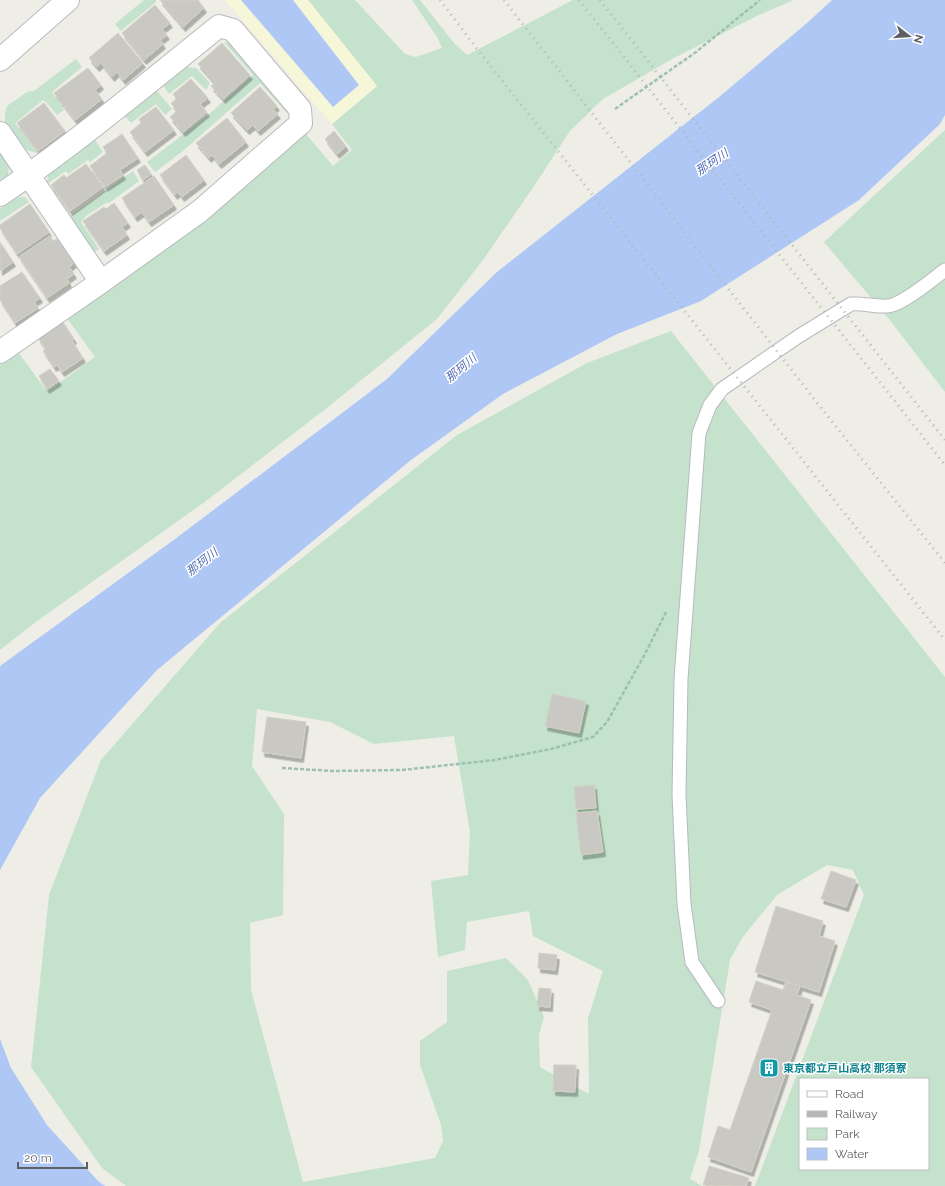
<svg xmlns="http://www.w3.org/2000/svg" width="945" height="1186" viewBox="0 0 945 1186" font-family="Raleway,'Noto Sans JP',sans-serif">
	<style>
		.green { fill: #c5e2cc; fill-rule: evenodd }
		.sand { fill: #f6f6d8 }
		.water { fill: #afc7f5 }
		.building { fill: #c9c8c2; stroke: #d2d1c5; filter: url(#shadow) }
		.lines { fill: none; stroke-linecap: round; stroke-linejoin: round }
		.lane-casing { stroke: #b8b9be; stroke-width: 15 }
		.street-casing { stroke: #b8b9be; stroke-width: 24 }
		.secondary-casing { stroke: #b9bac0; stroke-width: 24 }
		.path { stroke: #9ec0b0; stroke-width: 2.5; stroke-dasharray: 4 2; stroke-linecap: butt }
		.lane { stroke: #fff; stroke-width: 13 }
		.street { stroke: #fff; stroke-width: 22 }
		.secondary { stroke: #fff; stroke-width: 22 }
		.rail { stroke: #b5b6b6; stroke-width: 3; stroke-dasharray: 1 5; stroke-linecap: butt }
		.labels { text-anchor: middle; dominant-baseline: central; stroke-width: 3; stroke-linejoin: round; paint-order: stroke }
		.culture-label { font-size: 11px; font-weight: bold; fill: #0d838f; stroke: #fff; text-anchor: start }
		.water-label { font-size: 12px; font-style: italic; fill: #546eb6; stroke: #fff }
	</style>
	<defs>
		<filter id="shadow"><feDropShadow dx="2.5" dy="4.5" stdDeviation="0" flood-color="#0004"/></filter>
	</defs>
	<rect width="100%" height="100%" fill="#eeeee6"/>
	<g class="green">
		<path d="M144,0H156V2L121,31L115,24Z"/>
		<path d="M308,0H355L405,54L416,57L442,48L437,37L412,0H420L454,43L467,55L573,0H794L757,16L674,58L603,99L570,131L534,186L483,260L437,319L328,407L206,501L33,624L0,650V365L18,352L45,389L48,391L95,357L67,318L159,255L207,219L306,134L333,166L352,150L332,124L377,86Z"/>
		<path d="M224,42L233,43L289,110L287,113L260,83L183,151L155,172L147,162L207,116L253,75Z"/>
		<path d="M76,59L82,67L52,92L64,110L57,115L47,103L43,100L15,123L37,153L26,150L5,123V114L7,106L27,92L34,91Z"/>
		<path d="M185,67L196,68L210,83L206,90L192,76L169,94L163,85Z"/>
		<path d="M157,91L172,109L165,115L156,104L131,123L125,116Z"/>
		<path d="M945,130V392L889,319L824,242Z"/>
		<path d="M95,140L103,152L90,162L88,160L68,174L66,171L47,184L48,175Z"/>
		<path d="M0,153L9,166L8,176L1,180L0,178Z"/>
		<path d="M133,171L139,181L109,203H106L86,216L81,222L99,249L94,252L70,216Z"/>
		<path d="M19,197H25L29,202L0,221V209Z"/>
		<path d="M671,331L945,677V1186H755L864,895L853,870L827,865L777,895L742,938L730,960L699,1151L690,1179L702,1186H126L102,1168L31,1067L49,895L101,760L220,623L457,435L587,363ZM257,709L330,722L374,744L454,736L470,832L468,875L431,881L438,957L465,950L467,922L529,911L533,936L603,971L588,1018L589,1094L540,1067L539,1035L544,1017L528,980L506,958L447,971V1022L420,1041V1065L441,1125L443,1141L435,1158L303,1182L251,990L250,923L283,915L284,814L252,766ZM800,1079H928V1169H800Z"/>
	</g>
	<path class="sand" d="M225,0H241L334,106L359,85L293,0H308L377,86L332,124Z"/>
	<g class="water">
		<path d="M241,0H293L359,85L333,107Z"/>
		<path d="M832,0H945V115L940,124L859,200L701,301L617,334L503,394L411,460L157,670L40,798L0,870V666L175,539L387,379L497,272L719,97L807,23Z"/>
		<path d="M0,1039L11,1068L47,1125L98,1181L105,1186H0Z"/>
	</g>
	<g class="building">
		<path d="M160,0H198L204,8L183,27Z"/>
		<path d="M155,5L170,23L162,29L167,35L160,40L163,44L144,60L122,33Z"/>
		<path d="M118,33L143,63L123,80L117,72L112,77L101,63L97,67L89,58Z"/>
		<path d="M222,43L250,75L223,99L211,86L215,83L198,64Z"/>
		<path d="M88,68L101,85L95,90L102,99L75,120L54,93Z"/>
		<path d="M191,79L208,98L200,104L207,112L183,132L170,117L177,111L171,103L177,99L173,94Z"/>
		<path d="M260,87L277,106L273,109L278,114L258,131L253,125L247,130L231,113Z"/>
		<path d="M44,103L65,131L38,151L17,123Z"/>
		<path d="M156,107L174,130L145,152L130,132L141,123L139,119Z"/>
		<path d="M227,118L246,142L219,164L212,155L209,158L196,143Z"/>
		<path d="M334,131L346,146L337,154L325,139Z"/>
		<path d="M122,134L138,158L120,170L123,175L105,187L90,166L107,153L103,147Z"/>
		<path d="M186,155L204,180L182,197L178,192L175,195L160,175Z"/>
		<path d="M86,164L103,187L70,211L51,185L64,175L66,178Z"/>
		<path d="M145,165L151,174L143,180L137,170Z"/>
		<path d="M154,176L174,205L149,222L142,212L135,217L122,198Z"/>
		<path d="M114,203L128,223L122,227L127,235L104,251L83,221L104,207L106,209Z"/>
		<path d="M30,204L49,232L17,254L0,228V225Z"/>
		<path d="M50,236L53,241L57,239L74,263L69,267L74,274L67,279L69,283L47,298L19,257Z"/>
		<path d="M0,242L13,262L0,271Z"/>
		<path d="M22,272L40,298L34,302L38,308L15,323L0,300V286Z"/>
		<path d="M62,321L74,339L72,341L83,358L62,372L57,365L54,367L43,351L46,349L38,338Z"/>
		<path d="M50,369L59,381L47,389L39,376Z"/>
		<path d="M552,694L586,701L579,733L545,726Z"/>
		<path d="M267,717L306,722L301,758L262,752Z"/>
		<path d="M594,785L596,808L576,809L574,787Z"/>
		<path d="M597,811L603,852L581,855L576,813Z"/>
		<path d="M831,871L856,880L846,907L821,899Z"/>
		<path d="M776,906L823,921L819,936L835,941L819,992L755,972Z"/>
		<path d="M539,953L557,955L555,970L538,968Z"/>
		<path d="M756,981L783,990L786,982L800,986L797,995L811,1000L751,1172L708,1157L718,1126L730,1130L772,1010L749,1002Z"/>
		<path d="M539,988L551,989L550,1007L537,1006Z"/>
		<path d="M554,1065H576L575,1092L553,1091Z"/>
		<path d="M709,1166L749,1178L746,1186L703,1185Z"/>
	</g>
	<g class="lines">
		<g class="lane-casing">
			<path id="lane" d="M718,1001L692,962L684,904L679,795L681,679L699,433L710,405L722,389L799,336L851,304C863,303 876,307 888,306C902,305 933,279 945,270"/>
		</g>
		<g class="street-casing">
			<g id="street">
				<path d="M0,133L101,282"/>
				<path d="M0,195C76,143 147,84 219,26L233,30L300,109L301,123L200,211L101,282L0,352"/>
			</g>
		</g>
		<g class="secondary-casing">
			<path id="secondary" d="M0,60L68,0"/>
		</g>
		<g class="path">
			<path d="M615,109L696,52L760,0"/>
			<path d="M282,768L333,771L402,770L495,760L551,749L593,737L607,722L645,654L666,612"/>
		</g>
		<use href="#lane" class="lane"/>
		<use href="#street" class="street"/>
		<use href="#secondary" class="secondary"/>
		<g class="rail">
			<path d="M440,0L474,45L945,640"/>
			<path d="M504,0L818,404L945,563"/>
			<path d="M579,0L945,465"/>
			<path d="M600,0L945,440"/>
		</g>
	</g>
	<defs>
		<g id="building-square" transform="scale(1)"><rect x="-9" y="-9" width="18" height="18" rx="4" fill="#0f9aa8" stroke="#fff"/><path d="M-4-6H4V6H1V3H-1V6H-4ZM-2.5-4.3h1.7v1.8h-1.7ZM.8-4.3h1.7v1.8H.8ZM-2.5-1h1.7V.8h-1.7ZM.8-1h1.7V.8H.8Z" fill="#fff"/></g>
	</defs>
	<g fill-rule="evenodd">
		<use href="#building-square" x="769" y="1068"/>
	</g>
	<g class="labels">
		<g class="culture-label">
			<text x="783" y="1068">東京都立戸山高校 那須寮</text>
		</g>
		<g class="water-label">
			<text transform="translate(712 162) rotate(-34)">那珂川</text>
			<text transform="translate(461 368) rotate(-40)">那珂川</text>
			<text transform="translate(202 562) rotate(-38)">那珂川</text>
		</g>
	</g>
	<rect x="799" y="1078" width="130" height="92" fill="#ffffff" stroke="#bebfc1"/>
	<rect x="807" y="1091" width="20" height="6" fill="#ffffff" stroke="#bebfc1"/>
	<text x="835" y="1098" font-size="12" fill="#5d5f64">Road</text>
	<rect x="807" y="1111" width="20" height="6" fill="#b5b6b6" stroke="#bebfc1"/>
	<text x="835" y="1118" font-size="12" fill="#5d5f64">Railway</text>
	<rect x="807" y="1128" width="20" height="12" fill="#c5e2cc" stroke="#bebfc1"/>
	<text x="835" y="1138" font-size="12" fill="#5d5f64">Park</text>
	<rect x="807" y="1148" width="20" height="12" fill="#afc7f5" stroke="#bebfc1"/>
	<text x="835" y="1158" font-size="12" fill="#5d5f64">Water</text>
	<g transform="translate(909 36) rotate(107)" stroke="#ffffff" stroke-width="3" paint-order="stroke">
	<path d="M0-3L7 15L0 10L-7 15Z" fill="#5d5f64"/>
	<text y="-6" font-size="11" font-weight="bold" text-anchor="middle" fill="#5d5f64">N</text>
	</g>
	<path d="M18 1162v6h69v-6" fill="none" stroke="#5d5f64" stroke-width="2"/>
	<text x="24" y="1162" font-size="12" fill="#5d5f64" stroke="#ffffff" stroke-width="3" paint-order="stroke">20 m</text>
</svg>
